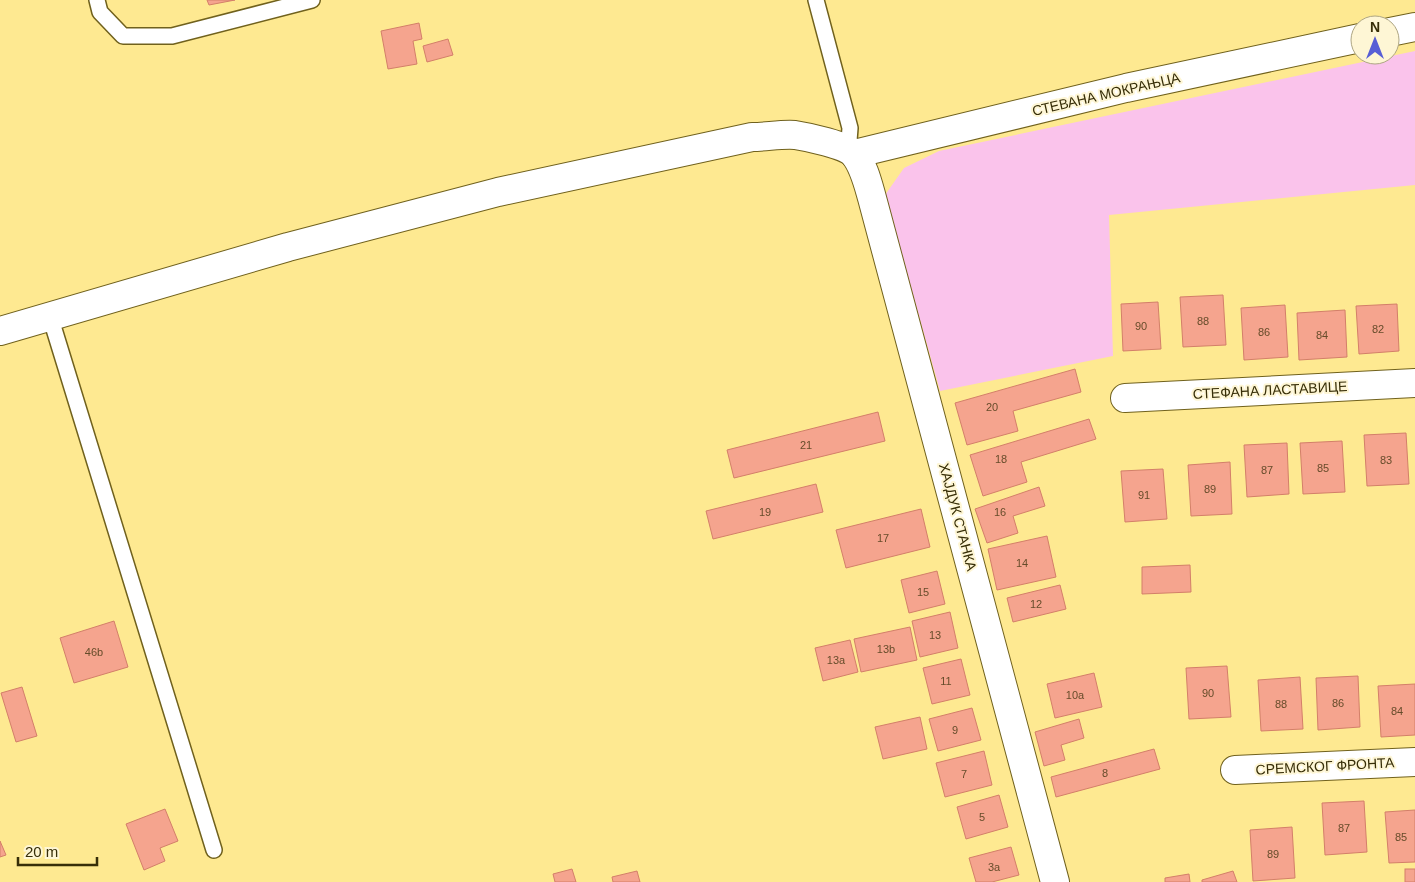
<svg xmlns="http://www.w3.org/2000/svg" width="1415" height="882" viewBox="0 0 1415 882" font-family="Arial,sans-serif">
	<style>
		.green { fill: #fac3eb }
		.building { fill: #f5a48e; stroke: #d37f69 }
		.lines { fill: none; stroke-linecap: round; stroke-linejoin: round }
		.lane-casing { stroke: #70611d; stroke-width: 18 }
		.street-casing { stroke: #70611d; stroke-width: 30 }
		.lane { stroke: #fff; stroke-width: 15 }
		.street { stroke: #fff; stroke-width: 28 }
		.labels { text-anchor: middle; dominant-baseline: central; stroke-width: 4; stroke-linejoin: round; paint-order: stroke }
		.number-label { font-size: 11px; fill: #664c2a }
		.street-label { font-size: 14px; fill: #372e08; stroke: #fef6d5 }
	</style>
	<rect width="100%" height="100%" fill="#fee991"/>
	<path class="green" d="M1415,51V185L1109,215L1113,356L940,391L885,195L904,168L939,151Z"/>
	<g class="building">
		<path d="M207,0H235L209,5Z"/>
		<path d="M419,23L422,39L413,41L417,64L388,69L381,31Z"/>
		<path d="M448,39L453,55L427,62L423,46Z"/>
		<path d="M1223,295L1226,345L1183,347L1180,297Z"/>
		<path d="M1158,302L1161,349L1123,351L1121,304Z"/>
		<path d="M1397,304L1399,351L1359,354L1356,306Z"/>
		<path d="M1285,305L1288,357L1244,360L1241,308Z"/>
		<path d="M1345,310L1347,357L1299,360L1297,313Z"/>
		<path d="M1075,369L1081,392L1013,411L1018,431L967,445L955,403Z"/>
		<path d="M878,412L885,441L734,478L727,450Z"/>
		<path d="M1089,419L1096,439L1021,462L1027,482L983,496L970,455Z"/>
		<path d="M1406,433L1409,484L1367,486L1364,435Z"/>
		<path d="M1342,441L1345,492L1303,494L1300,443Z"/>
		<path d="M1287,443L1289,494L1247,497L1244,445Z"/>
		<path d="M1230,462L1232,514L1191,516L1188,465Z"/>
		<path d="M1163,469L1167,519L1125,522L1121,471Z"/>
		<path d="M816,484L823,512L713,539L706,511Z"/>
		<path d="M1039,487L1045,506L1013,516L1018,533L987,543L975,509Z"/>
		<path d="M921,509L930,547L846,568L836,530Z"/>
		<path d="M1047,536L1056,577L997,590L988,549Z"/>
		<path d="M1190,565L1191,592L1142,594V567Z"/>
		<path d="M937,571L945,604L909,613L901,580Z"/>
		<path d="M1060,585L1066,609L1013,622L1007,598Z"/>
		<path d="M950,612L958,648L920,657L912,621Z"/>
		<path d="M114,621L128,667L74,683L60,638Z"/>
		<path d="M910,627L917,660L861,672L854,639Z"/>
		<path d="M850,640L858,672L823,681L815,648Z"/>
		<path d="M961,659L970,695L932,704L923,668Z"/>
		<path d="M1227,666L1231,717L1189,719L1186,668Z"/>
		<path d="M1094,673L1102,707L1055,718L1047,684Z"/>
		<path d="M1358,676L1360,727L1318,730L1316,678Z"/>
		<path d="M1300,677L1303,729L1261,731L1258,680Z"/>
		<path d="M1415,684V735L1381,737L1378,686Z"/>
		<path d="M22,687L37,736L16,742L1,693Z"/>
		<path d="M972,708L981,740L938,751L929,719Z"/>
		<path d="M920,717L927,749L883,759L875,727Z"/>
		<path d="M1079,719L1084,738L1061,745L1065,760L1044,766L1035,732Z"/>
		<path d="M1154,749L1160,769L1056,797L1051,777Z"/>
		<path d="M984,751L992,785L945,797L936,763Z"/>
		<path d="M999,795L1008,827L966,839L957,807Z"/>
		<path d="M1364,801L1367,852L1325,855L1322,803Z"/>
		<path d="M165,809L178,841L160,848L165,861L144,870L126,824Z"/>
		<path d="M1415,810V862L1389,863L1385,812Z"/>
		<path d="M1292,827L1295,878L1253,881L1250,830Z"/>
		<path d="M0,841L6,855L0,857Z"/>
		<path d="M1011,847L1019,875L992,882H976L969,858Z"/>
		<path d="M572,869L576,882H555L553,874Z"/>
		<rect x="1405" y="869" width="10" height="13"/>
		<path d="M637,871L640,882H613L612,877Z"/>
		<path d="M1233,871L1237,882H1202V880Z"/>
		<path d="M1189,874L1190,882H1165V878Z"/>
	</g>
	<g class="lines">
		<g class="lane-casing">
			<g id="lane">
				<path d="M97,0L100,12L123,36H172L312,0"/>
				<path d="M816,0L850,128L849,141L845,148"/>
				<path d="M50,316L214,850"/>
			</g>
		</g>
		<g class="street-casing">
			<g id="street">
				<path d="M1390,32L1415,27"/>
				<path d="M854,154L1126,88L1360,38"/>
				<path d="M0,331L288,247L498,192L752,137C766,137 781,134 795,135C808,137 846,145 854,154C864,166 868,184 872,198L1055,882"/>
				<path d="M1125,398L1415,383"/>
				<path d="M1235,770L1415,762"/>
			</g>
		</g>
		<use href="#lane" class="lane"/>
		<use href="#street" class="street"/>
	</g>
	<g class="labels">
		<g class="number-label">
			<text x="1203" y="321">88</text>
			<text x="1141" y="326">90</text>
			<text x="1378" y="329">82</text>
			<text x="1264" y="332">86</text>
			<text x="1322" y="335">84</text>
			<text x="992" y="407">20</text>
			<text x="806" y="445">21</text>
			<text x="1001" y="459">18</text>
			<text x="1386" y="460">83</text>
			<text x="1323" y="468">85</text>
			<text x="1267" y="470">87</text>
			<text x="1210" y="489">89</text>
			<text x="1144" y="495">91</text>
			<text x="765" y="512">19</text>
			<text x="1000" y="512">16</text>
			<text x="883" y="538">17</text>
			<text x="1022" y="563">14</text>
			<text x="923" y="592">15</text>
			<text x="1036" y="604">12</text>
			<text x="935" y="635">13</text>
			<text x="886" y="649">13b</text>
			<text x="94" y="652">46b</text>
			<text x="836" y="660">13a</text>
			<text x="946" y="681">11</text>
			<text x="1208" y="693">90</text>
			<text x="1075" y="695">10a</text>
			<text x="1338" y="703">86</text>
			<text x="1281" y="704">88</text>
			<text x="1397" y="711">84</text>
			<text x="955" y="730">9</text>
			<text x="1105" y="773">8</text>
			<text x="964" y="774">7</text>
			<text x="982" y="817">5</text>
			<text x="1344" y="828">87</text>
			<text x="1401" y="837">85</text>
			<text x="1273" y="854">89</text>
			<text x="994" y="867">3a</text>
		</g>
		<g class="street-label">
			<text transform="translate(1106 94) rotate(-13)">СТЕВАНА МОКРАЊЦА</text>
			<text transform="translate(1270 390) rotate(-3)">СТЕФАНА ЛАСТАВИЦЕ</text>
			<text transform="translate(958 517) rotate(75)">ХАЈДУК СТАНКА</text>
			<text transform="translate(1325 766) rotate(-3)">СРЕМСКОГ ФРОНТА</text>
		</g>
	</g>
	<g transform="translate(1375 40)"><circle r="24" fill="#fef6d5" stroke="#aea683"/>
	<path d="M0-4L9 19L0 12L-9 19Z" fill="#575ed5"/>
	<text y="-8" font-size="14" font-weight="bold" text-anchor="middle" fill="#372e08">N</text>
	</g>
	<path d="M18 857v8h79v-8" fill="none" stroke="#372e08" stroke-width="2.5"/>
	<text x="25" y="857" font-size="15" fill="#372e08" stroke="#fef6d5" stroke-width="4" paint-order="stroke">20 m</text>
</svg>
